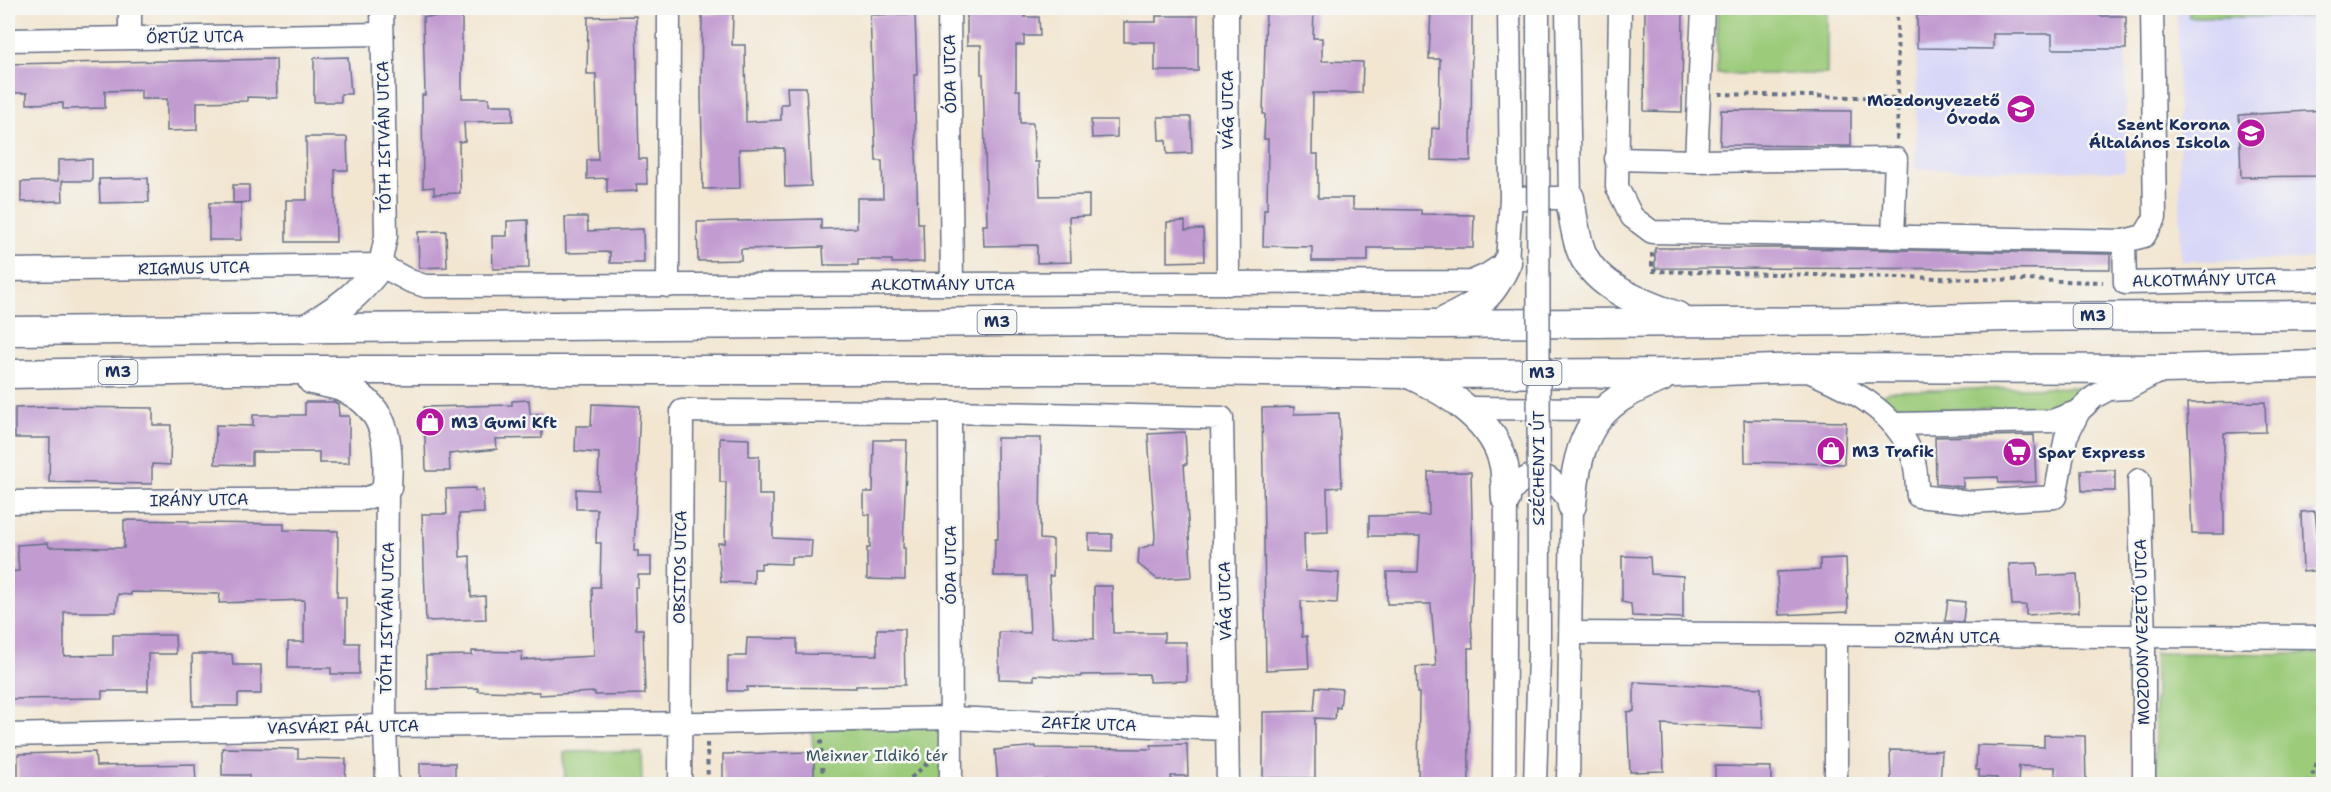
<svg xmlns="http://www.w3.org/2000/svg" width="2331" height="792" viewBox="0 0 2331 792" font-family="'Shantell Sans',sans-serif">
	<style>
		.built { fill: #d8d7f8 }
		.green { fill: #9ccb7a; stroke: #5c7d6c; stroke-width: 1.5 }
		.building { fill: #c29cd1 }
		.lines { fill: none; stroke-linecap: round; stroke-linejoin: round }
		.minor-casing { stroke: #666f86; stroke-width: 25 }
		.major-casing { stroke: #666f86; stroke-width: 31 }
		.path { stroke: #666f86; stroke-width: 4; stroke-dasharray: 4.5 4.5; stroke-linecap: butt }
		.minor { stroke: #fff; stroke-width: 22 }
		.major { stroke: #fff; stroke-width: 28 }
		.minor-bridge-casing { stroke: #666f86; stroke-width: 25; stroke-linecap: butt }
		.minor-bridge { stroke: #fff; stroke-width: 22 }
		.labels { text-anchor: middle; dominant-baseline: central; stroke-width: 5; stroke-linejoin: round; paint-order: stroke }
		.shield { fill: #f6f6f2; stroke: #5d6b8a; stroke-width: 1.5 }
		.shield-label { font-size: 15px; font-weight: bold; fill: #1b2f5e }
		.street-label { font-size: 16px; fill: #1b2f5e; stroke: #f6f6f2 }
		.poi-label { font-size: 16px; font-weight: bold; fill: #1b2f5e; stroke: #f6f6f2; text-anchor: start }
		.park-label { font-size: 16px; fill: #3b5665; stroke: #f6f6f2 }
	</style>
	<rect width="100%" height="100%" fill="#f6f6f2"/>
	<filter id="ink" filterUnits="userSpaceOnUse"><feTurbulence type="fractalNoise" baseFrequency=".0167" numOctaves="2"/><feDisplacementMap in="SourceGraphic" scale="12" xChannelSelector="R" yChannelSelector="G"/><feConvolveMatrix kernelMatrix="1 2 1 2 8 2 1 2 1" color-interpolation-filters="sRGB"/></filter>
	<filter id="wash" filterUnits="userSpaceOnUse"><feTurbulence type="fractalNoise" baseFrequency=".008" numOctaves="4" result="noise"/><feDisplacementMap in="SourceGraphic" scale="24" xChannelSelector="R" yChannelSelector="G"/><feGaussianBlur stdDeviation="1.35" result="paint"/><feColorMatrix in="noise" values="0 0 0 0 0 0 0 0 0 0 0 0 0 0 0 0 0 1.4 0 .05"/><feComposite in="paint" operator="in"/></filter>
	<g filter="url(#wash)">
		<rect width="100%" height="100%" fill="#f2e6d1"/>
		<g class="built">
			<path d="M1917,8H2126L2125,171L1916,169Z"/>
			<path d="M2177,8H2323V259L2181,261Z"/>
		</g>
		<g class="green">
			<rect x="1717" y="8" width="110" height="66"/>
			<rect x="2189" y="8" width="134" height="9"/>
			<path d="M2079,387L2078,394L2069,402L2053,407L1907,410L1893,406L1881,399L1883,394L1889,391Z"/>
			<path d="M2155,653L2323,654V784H2155Z"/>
			<path d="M812,726H941L942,784H814Z"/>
			<path d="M641,751L642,784H565L564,752Z"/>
		</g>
		<g id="blocks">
			<g class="building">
				<path d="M1266,8L1314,9L1313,38H1322V61L1363,62L1362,93H1313L1312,154H1318V198H1353V209L1421,210V214L1474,215L1473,248H1368V261H1312V247L1263,246L1264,210H1267L1268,139H1264L1265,114H1263Z"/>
				<path d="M1431,8H1472L1471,161L1431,160L1432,128L1439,129L1440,59H1429Z"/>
				<path d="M1645,8H1683L1682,112L1644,111Z"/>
				<path d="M1940,8H2100V16H2126V49H2052V34H1993V49L1917,48V15H1940Z"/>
				<path d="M967,11H1024V17H1039L1040,36H1024V45H1016V90H1020V123H1033L1035,162H1039L1040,196L1089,195V216L1069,217L1071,262L1037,263V245L984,246L983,225H987L983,74H981V45H967Z"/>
				<path d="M702,13L733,14L732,45H745L746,122L781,120V104H788L787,87H806L811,186L785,187L784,148L739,149L740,188L703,189L701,94Z"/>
				<path d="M915,14L917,75H914L918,223H923L924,262L892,263V260H858V265H824L823,247L741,249V260L698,261L697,222L821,219V229L857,228V198H883L882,161H876L870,15Z"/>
				<path d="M462,16V98H489V105H513V121L464,122L465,141L459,142L460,193L434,194V187L423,188L422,95H425L423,17Z"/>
				<path d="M636,16L639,159H646L647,184H636L637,191L607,192V178L587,179V160H598L596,74H587L588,17Z"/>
				<path d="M1156,16H1198V71H1155V42H1124V22H1156Z"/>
				<path d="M348,57L351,94H341V102H314V58Z"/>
				<path d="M276,59L277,98L247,97V101L197,102V130L167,131V99H141V90L105,91V108L63,109V103L27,104V93H8V64Z"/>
				<path d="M1721,110L1851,111V146L1720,145Z"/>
				<path d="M2324,110V176L2241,177L2239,115Z"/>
				<path d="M1158,117H1191L1192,153L1167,154L1166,140H1159Z"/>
				<path d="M1091,120H1117V137L1092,138Z"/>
				<path d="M306,137H347L348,170H335L336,242H286V200H307Z"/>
				<path d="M92,159V181H62L63,201L21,202V182L58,181V160Z"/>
				<path d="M148,178L149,202L100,203L99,179Z"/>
				<path d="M233,185H249V202L233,203Z"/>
				<rect x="209" y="203" width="32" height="37"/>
				<path d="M565,217H587L588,231L643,229L644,263H610V252L566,253Z"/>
				<path d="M528,220L529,268L493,269L492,236H507V221Z"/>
				<path d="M1185,221V230L1203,229L1204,261L1167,262V222Z"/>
				<path d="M439,231H446L447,267L419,268L418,232Z"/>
				<path d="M1655,248H1791L2110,254V269L1655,268Z"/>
				<path d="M529,400L530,414H541L542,438L496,439L497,449L449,454L450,471H426L424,407L512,405V401Z"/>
				<path d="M305,402H334L338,404L339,416H349V463H319V452H252V465L215,464L216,425L253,426V415H305Z"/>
				<path d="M2265,402L2266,432L2224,433V534H2192L2187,403Z"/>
				<path d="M592,404L640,406L634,551H638V557H651V575H638V587H635L636,629H643L645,694L595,695V692L539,695V692L478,691V688L427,689L426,656L472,655V651L522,652L521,660L594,656L592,587H600L601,543H596L597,509H576V489L598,490L599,453L575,451L576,426H591Z"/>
				<path d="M50,407L153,408V425H171L170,465L152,464V484L49,482L50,438H15V408Z"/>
				<path d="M1294,407V414L1339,413L1342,487L1327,488L1328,532L1304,533L1305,571L1339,573L1337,603L1301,601L1302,637L1307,636L1309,668L1266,670L1262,408Z"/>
				<path d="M1744,420L1846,422L1844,464L1745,462Z"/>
				<path d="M1185,432L1187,464H1184L1192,577L1157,579L1138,564L1139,549L1154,544L1155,537L1148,434Z"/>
				<path d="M2034,435L2036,482L1999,483L1998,477L1963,478V487L1936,484L1935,437Z"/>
				<path d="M720,438L749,439V456H759V495H773V538L812,540L811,557H791V564L761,563V569H754V583L721,582L718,543H725L726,482H720Z"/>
				<path d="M997,438H1041L1040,539L1053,540V576H1049L1053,637L1094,639V586H1112L1113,633H1164V642H1186L1187,681L1149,682V674L1081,675V677L1034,675V680L999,679V632L1030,633L1027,576H994L995,539H998Z"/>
				<path d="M874,440H907L903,548H905V580L867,579V548H870V515L864,514V492H873Z"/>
				<path d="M2081,470H2115V491H2082Z"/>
				<path d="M1428,472H1471L1473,565L1471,620L1473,648H1468L1469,784H1418L1419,693H1417L1416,667L1436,666L1431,604H1387V572H1418L1420,536H1369V516L1429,515Z"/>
				<path d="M475,488V491L483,490L484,513L459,514L460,557L470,556L471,597L485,596L486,619L426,621L422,514H447L446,489Z"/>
				<path d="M2315,511L2321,570L2303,572L2301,512Z"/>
				<path d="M124,520L189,521V523L284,524V530L338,531L337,597H346V643H359V674H331V668H288V642H304V600L219,603L220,594L131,592V595L118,594L116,612H64V656L113,655V635H175L176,654H148V691H102V698L8,699V572L19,571L17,545L48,543L49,547L124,548Z"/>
				<path d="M1089,534H1112V551L1089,550Z"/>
				<path d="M1622,556L1650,557L1651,574L1683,576V618L1632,616L1631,604L1622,602Z"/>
				<path d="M1846,558L1848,612L1779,615L1777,572L1820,570V559Z"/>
				<path d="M2037,563L2038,576L2077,574L2079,612L2026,615V605H2012L2009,564Z"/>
				<path d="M1948,600L1965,602L1963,622L1945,621Z"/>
				<path d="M877,629H904L905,685L856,686V688L747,687V691H728V656H746L747,638L797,639V654L877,655Z"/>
				<path d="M192,654H232L233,665H261V694H238V706H193Z"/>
				<path d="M1634,682L1761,688L1763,728L1662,724L1664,771L1630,772L1627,712L1634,711Z"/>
				<path d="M1316,687L1342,689L1340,708L1336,707L1335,719L1315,718V778H1263V712L1314,711Z"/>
				<path d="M2044,735L2085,736L2086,784H2055V767L2019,766L2018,784H1997V778L1979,777V770H1976L1977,745L2044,747Z"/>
				<path d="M1187,744L1188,776H1171V784H1047V780L998,784L995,750L1036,746V748L1152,749L1151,745Z"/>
				<path d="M222,748L298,749V758L346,759L345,784H249V775H222Z"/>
				<path d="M1890,750L1942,751L1940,784H1891Z"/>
				<path d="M95,752L96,766L195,764L196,784H18V754Z"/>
				<path d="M814,752V784H723V754Z"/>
				<rect x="420" y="763" width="35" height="21"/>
				<path d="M1715,766L1771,767V784H1715Z"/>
			</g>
		</g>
	</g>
	<g filter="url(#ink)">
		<use href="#blocks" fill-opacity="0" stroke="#666f86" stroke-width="1.5"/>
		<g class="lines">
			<g class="minor-casing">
				<g id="minor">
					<path d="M949,8L952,284"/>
					<path d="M1227,8L1228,284"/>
					<path d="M1620,8L1617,187L1632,217L1652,232L2124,241L2144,236L2155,218L2152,8"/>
					<path d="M130,37V8"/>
					<path d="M8,40L382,34"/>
					<path d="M1616,159L1696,161L1896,159L1893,237"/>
					<path d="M1696,161L1703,8"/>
					<path d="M1518,198H1570L1567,8"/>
					<path d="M2124,241L2125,283L2324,279"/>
					<path d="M380,265L386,236L382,8"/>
					<path d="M8,270L380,265L410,281L425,286L1471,282L1487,275L1507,262L1511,198L1509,8"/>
					<path d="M668,286L669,8"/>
					<path d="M1806,370C1848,388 1894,409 1912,455C1917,467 1916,483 1918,496L1972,502L2055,497L2066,437L2079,411"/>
					<path d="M1464,408L1605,409"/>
					<path d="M950,412L951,784"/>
					<path d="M1894,424L2052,421L2079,411L2094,397L2109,389L2128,388L2163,369"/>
					<path d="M2139,480L2144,638V784"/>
					<path d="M387,487L385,726L387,784"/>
					<path d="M8,502L363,499L376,495L387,487"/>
					<path d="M1571,633L2324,637"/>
					<path d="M1836,636V784"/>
					<path d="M8,735L385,726L707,723L950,718L1227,729"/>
					<path d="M680,784L682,411L950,412L1222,418L1228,784"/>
					<path d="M1504,784L1506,499C1532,461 1551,472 1572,505L1568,784"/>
				</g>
			</g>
			<g class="major-casing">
				<g id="major">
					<path d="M1570,198C1573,216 1575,237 1582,253C1597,288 1644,304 1677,316"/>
					<path d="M1445,321C1479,304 1491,299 1507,262"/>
					<path d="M305,329C339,308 356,298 380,265"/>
					<path d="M8,331L1110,321L1438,324L1864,321L2005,317L2324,315"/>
					<path d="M8,374L228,370H1125L1409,374L1674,373L1801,368L2164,369L2324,365"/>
					<path d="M1413,376C1450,393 1496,423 1504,466C1506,477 1505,489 1506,499"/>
					<path d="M312,380C323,383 338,384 348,390C389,410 389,447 387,487"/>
					<path d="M1572,505C1578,435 1593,403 1661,378"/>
				</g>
			</g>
			<g class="path">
				<path d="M1897,8L1898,98"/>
				<path d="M1719,94L1898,98L1897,140"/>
				<path d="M1652,253V271L2103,282"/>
				<path d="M2317,707L2324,712"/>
				<path d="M821,740L823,784"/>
				<path d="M707,743L708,784"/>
				<path d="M904,784L930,761"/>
				<path d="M2309,784L2324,744"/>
			</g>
			<use href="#minor" class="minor"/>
			<use href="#major" class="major"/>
			<g class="minor-bridge-casing">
				<path id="minor-bridge" d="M1535,784L1539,655L1538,8"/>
			</g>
			<use href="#minor-bridge" class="minor-bridge"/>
		</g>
	</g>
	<defs>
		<g id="school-disc" transform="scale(1.5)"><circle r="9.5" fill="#b5179e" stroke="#f6f6f2"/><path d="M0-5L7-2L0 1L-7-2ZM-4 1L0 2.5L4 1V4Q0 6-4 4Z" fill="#fff"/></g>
		<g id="shop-disc" transform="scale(1.5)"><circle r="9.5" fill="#b5179e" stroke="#f6f6f2"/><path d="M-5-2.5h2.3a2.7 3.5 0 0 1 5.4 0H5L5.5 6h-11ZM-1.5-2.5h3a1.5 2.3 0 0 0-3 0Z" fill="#fff"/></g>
		<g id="supermarket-disc" transform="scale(1.5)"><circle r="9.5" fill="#b5179e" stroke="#f6f6f2"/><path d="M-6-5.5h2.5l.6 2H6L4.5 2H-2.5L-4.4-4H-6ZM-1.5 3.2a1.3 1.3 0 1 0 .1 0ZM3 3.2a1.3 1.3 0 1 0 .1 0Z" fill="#fff"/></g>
	</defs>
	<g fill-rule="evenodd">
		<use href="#school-disc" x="2021" y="109"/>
		<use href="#school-disc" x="2251" y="133"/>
		<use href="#shop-disc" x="430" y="422"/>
		<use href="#shop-disc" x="1831" y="451"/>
		<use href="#supermarket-disc" x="2017" y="452"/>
	</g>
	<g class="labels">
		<g class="shield">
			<rect x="2073.5" y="304" width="39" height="24" rx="4.5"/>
			<rect x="977.5" y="310" width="39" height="24" rx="4.5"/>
			<rect x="98.5" y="360" width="39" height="24" rx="4.5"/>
			<rect x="1522.5" y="361" width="39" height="24" rx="4.5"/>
		</g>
		<g class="shield-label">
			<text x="2093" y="316">M3</text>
			<text x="997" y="322">M3</text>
			<text x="118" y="372">M3</text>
			<text x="1542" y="373">M3</text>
		</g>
		<g class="street-label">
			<text transform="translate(195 37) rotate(-1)">ŐRTŰZ UTCA</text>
			<text transform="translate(950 74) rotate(-91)">ÓDA UTCA</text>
			<text transform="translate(1227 110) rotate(-90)">VÁG UTCA</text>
			<text transform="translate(384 137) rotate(-91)">TÓTH ISTVÁN UTCA</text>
			<text transform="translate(194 268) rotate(-1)">RIGMUS UTCA</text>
			<text transform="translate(2204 280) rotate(-1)">ALKOTMÁNY UTCA</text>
			<text x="943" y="284">ALKOTMÁNY UTCA</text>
			<text transform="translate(1538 468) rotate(-90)">SZÉCHENYI ÚT</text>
			<text transform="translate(199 500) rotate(-1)">IRÁNY UTCA</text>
			<text transform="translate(950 565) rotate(-90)">ÓDA UTCA</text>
			<text transform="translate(680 567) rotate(-89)">OBSITOS UTCA</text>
			<text transform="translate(1225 601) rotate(-91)">VÁG UTCA</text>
			<text transform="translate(387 618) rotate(-89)">TÓTH ISTVÁN UTCA</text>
			<text transform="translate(2142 632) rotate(-91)">MOZDONYVEZETŐ UTCA</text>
			<text x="1947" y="637">OZMÁN UTCA</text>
			<text transform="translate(1089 724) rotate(2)">ZAFÍR UTCA</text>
			<text transform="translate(343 727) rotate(-1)">VASVÁRI PÁL UTCA</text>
		</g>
		<g class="poi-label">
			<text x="2000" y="100" text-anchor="end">Mozdonyvezető<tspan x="2000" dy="18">Óvoda</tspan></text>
			<text x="2230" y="124" text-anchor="end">Szent Korona<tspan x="2230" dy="18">Általános Iskola</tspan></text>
			<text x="451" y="422">M3 Gumi Kft</text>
			<text x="1852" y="451">M3 Trafik</text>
			<text x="2038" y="452">Spar Express</text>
		</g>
		<g class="park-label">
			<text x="877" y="755">Meixner Ildikó tér</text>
		</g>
	</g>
	<rect width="2331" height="792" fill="none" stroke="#f6f6f2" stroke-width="30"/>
</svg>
